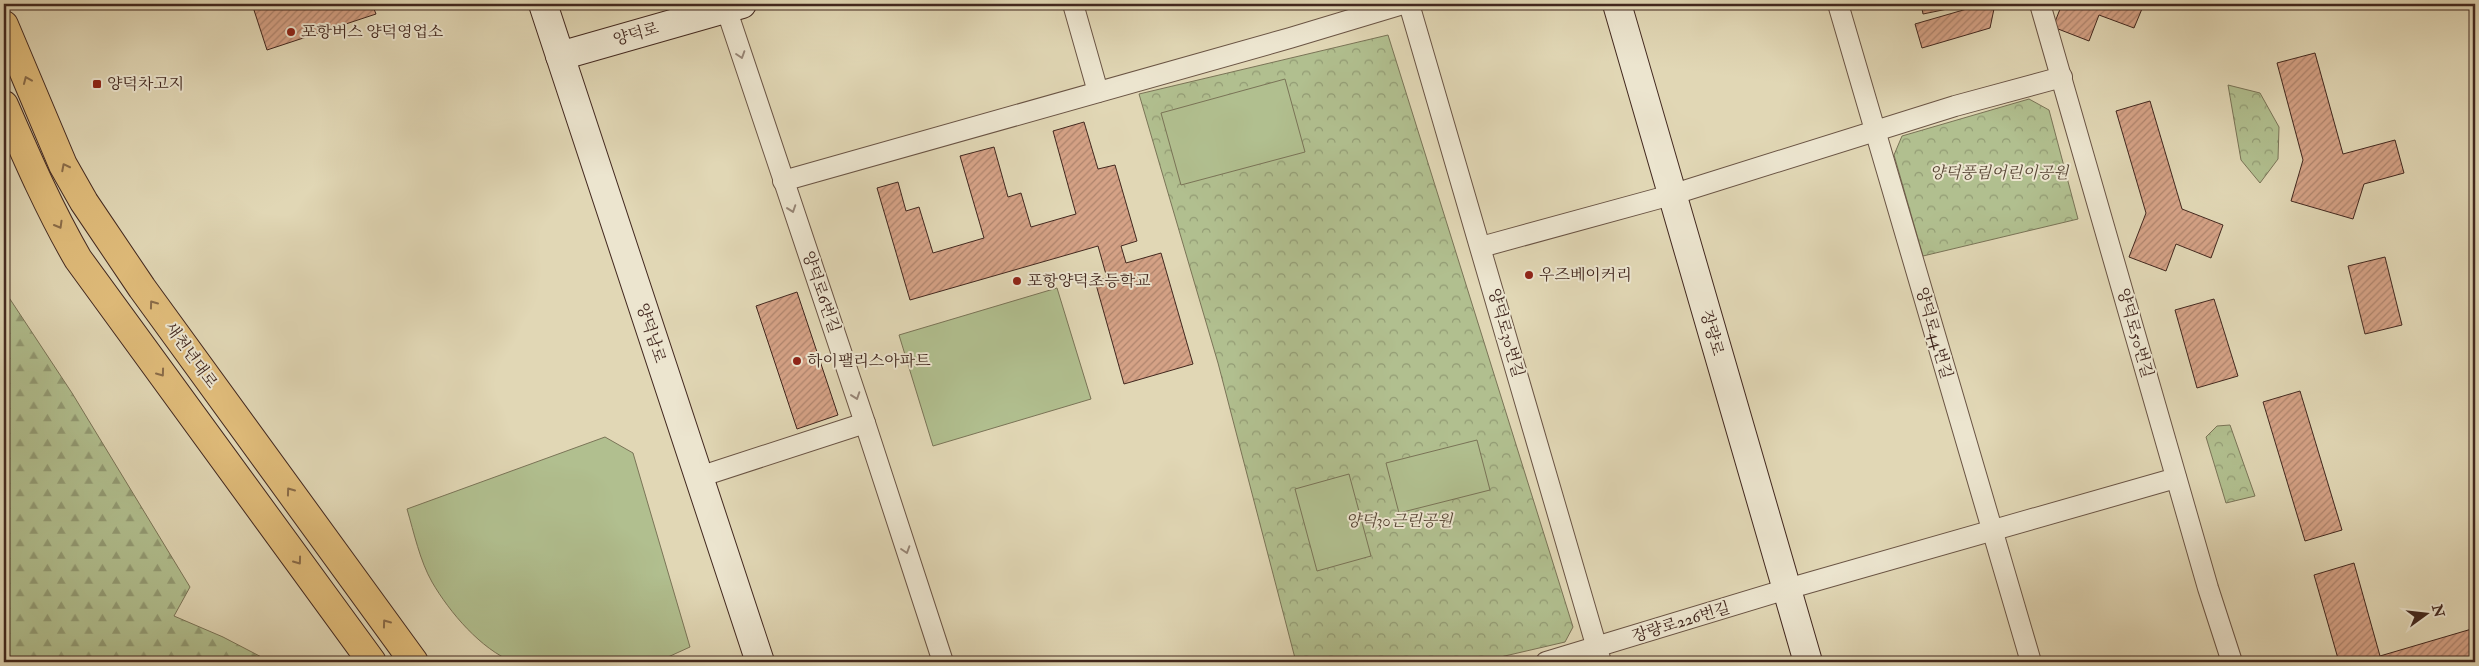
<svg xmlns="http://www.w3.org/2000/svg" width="2479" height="666" viewBox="0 0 2479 666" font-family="'IM FELL Double Pica','Noto Serif KR',serif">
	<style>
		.forest { fill: url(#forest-firs); stroke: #7a7457 }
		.park { fill: url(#park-crowns); stroke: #7a7457 }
		.pitch { fill: #b1bf8f; stroke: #7a7457 }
		.building { fill: url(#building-hatch); stroke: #42281f }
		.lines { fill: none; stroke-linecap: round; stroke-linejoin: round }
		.street-casing { stroke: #6a5444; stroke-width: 22 }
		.secondary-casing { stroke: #42281f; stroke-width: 30 }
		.primary-casing { stroke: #42281f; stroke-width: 30 }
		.street { stroke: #ece5cf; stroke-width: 20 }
		.secondary { stroke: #ece5cf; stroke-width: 28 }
		.primary { stroke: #e0bc7a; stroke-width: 28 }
		.oneway { stroke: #978677 }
		.oneway2 { stroke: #896b48 }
		.poi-dot { fill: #8f2418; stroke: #ece5cf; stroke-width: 2 }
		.labels { text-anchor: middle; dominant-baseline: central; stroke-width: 4; stroke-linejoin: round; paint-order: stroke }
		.poi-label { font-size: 16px; fill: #42281f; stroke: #ece5cf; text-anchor: start }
		.street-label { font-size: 16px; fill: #42281f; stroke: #ece5cf }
		.park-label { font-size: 16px; font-style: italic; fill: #584635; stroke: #ece5cf }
	</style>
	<defs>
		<pattern id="forest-firs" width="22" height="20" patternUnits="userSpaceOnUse" patternTransform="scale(1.25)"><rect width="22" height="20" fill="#b1bf8f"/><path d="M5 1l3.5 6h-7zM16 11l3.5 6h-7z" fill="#929b74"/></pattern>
		<pattern id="park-crowns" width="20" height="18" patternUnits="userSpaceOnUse" patternTransform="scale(1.25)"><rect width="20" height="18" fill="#b1bf8f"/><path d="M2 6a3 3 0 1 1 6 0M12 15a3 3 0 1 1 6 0" fill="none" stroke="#929b74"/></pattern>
		<pattern id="building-hatch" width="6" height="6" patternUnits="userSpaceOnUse" patternTransform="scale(1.25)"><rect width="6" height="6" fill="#d5a286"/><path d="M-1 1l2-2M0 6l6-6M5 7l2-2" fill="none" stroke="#ae846d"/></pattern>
	</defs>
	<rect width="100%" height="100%" fill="#e1d7b5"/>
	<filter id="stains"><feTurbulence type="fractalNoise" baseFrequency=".004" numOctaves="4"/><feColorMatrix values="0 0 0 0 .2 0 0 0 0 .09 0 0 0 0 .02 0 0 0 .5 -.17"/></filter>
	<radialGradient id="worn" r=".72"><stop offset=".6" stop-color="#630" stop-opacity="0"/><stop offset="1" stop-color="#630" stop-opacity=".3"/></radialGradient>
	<path class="forest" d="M4,290L72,393L190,587L174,616L223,637L271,662H4Z"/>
	<g class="park">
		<path d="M1388,35L1573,627L1565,642L1479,662H1296L1218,363L1139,94Z"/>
		<path d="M2228,85L2260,93L2279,127L2278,159L2260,183L2241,160Z"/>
		<path d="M2029,99L2049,110L2078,219L1923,256L1894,155L1902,136Z"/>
		<path d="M2230,425L2255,496L2226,503L2206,437L2217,426Z"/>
	</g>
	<g class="pitch">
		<path d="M1285,79L1305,152L1181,185L1161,113Z"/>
		<path d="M1057,288L1091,399L933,446L899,335Z"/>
		<path d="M605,437L633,453L690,647L657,662H513C481,649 450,613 432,582C420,561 414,533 407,509Z"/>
		<path d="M1477,440L1490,490L1399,513L1386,463Z"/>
		<path d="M1349,474L1371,556L1317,571L1295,489Z"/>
	</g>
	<g class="building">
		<path d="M252,4H372L376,14L267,50Z"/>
		<path d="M1921,4H1972L1923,14Z"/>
		<path d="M1984,4H1995L1990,28L1922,48L1915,24Z"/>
		<path d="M2062,4H2144L2134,28L2099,15L2089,41L2053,27Z"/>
		<path d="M2315,53L2343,154L2395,140L2404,173L2364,184L2353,219L2291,201L2303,160L2277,63Z"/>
		<path d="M2150,101L2182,209L2223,225L2211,258L2176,244L2166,271L2129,257L2146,213L2116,111Z"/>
		<path d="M1084,122L1098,169L1115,165L1137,241L1121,246L1126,263L1161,253L1193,364L1124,384L1095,281L1107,278L1098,246L910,300L877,188L898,182L906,211L919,207L933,253L984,238L960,156L994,147L1008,197L1021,193L1031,227L1076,214L1053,131Z"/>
		<path d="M2385,257L2402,325L2365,334L2348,266Z"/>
		<path d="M797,292L838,415L797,429L756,306Z"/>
		<path d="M2214,299L2238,376L2197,388L2175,310Z"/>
		<path d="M2300,391L2342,530L2305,541L2263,402Z"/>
		<path d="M2354,563L2380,656L2475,628V662H2339L2314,575Z"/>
	</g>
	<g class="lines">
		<g class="street-casing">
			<g id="street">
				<path d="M1073,4L1098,92"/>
				<path d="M1409,4L1601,662"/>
				<path d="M1838,4L2031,662"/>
				<path d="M2040,4L2208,588L2232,662"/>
				<path d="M726,8L865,423L943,662"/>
				<path d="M783,181L1290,38L1403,4"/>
				<path d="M1481,247L1671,195L1955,106L2062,77"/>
				<path d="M699,477L865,423"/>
				<path d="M1546,662L1787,589L2176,478"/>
			</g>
		</g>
		<g class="secondary-casing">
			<g id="secondary">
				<path d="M543,4L760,662"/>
				<path d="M1617,4L1808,662"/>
				<path d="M560,56L742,4"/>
			</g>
		</g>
		<g class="primary-casing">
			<g id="primary">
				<path d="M4,25L63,165L84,202L142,288L414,662"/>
				<path d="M4,105C27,158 49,209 78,259L372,662"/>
			</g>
		</g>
		<use href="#street" class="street"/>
		<use href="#secondary" class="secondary"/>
		<use href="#primary" class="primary"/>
	</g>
	<defs><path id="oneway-chevron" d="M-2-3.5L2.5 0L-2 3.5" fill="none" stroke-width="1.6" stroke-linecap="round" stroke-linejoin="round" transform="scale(1.25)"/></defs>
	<g class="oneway">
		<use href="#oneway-chevron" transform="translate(741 55) rotate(72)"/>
		<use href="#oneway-chevron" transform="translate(792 209) rotate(71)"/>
		<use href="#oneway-chevron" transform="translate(856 396) rotate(71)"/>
		<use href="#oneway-chevron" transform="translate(906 550) rotate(72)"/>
	</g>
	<g class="oneway2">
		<use href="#oneway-chevron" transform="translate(27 80) rotate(-113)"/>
		<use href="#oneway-chevron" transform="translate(65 167) rotate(-117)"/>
		<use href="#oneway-chevron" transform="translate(59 225) rotate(60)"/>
		<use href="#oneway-chevron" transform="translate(153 304) rotate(-126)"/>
		<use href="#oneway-chevron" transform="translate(161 373) rotate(54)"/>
		<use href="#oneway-chevron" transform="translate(290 491) rotate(-126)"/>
		<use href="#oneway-chevron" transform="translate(298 561) rotate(54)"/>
		<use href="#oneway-chevron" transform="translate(386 623) rotate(-126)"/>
	</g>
	<g class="poi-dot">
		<circle cx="291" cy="32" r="5"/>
		<rect x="92" y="79" width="10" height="10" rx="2.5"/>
		<circle cx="1529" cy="275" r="5"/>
		<circle cx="1017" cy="281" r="5"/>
		<circle cx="797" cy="361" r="5"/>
	</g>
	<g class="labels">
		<g class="poi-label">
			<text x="301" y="32">포항버스 양덕영업소</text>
			<text x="107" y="84">양덕차고지</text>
			<text x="1539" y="275">우즈베이커리</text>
			<text x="1027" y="281">포항양덕초등학교</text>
			<text x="807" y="361">하이팰리스아파트</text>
		</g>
		<g class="street-label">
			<text transform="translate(636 34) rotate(-16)">양덕로</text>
			<text transform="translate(821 292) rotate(71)">양덕로6번길</text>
			<text transform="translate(651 333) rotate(72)">양덕남로</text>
			<text transform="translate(1506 333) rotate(74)">양덕로30번길</text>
			<text transform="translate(1712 333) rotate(74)">장량로</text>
			<text transform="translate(1934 333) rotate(74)">양덕로44번길</text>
			<text transform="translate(2135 333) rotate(74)">양덕로50번길</text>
			<text transform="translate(191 355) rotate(54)">새천년대로</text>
			<text transform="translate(1681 622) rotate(-17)">장량로226번길</text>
		</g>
		<g class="park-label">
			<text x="1999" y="173">양덕풍림어린이공원</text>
			<text x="1399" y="521">양덕30근린공원</text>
		</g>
	</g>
	<rect width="2479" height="666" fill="none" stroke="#e1d7b5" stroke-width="20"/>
	<rect x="5" y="5" width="2469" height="656" fill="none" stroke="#42281f" stroke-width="2.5"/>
	<rect x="10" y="10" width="2459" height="646" fill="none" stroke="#42281f"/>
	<g transform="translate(2426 614) rotate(75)" stroke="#ece5cf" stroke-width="4" paint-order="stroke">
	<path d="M0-4L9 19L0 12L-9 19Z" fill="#42281f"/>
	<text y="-8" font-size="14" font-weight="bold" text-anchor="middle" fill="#42281f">N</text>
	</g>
	<rect width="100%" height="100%" filter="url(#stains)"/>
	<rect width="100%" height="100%" fill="url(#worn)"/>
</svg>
